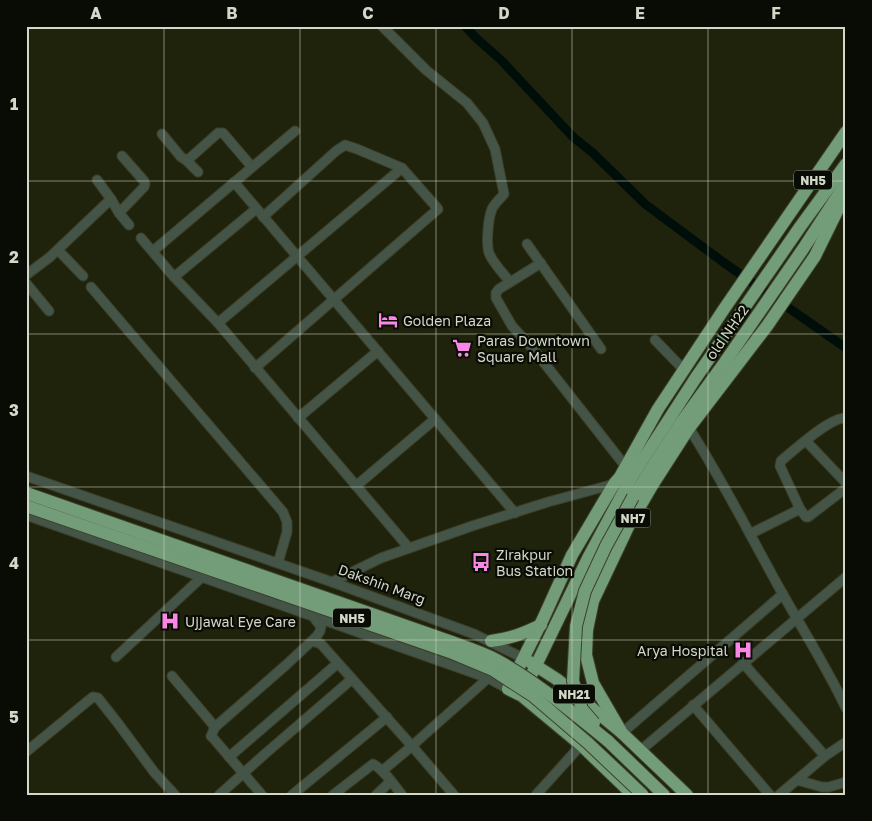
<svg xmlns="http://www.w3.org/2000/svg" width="872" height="821" viewBox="0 0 872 821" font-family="'Golos Text',sans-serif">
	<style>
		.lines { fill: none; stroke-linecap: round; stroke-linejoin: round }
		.canal { stroke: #000e0a; stroke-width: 9 }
		.minor-casing { stroke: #3c402a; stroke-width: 11 }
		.highway-casing { stroke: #3c402a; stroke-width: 14 }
		.minor { stroke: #445446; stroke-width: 9 }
		.highway { stroke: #739c78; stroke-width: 12 }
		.highway-bridge-casing { stroke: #3c402a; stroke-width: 14; stroke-linecap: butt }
		.highway-bridge { stroke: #739c78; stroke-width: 12 }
		.grid { fill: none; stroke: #d4d8c9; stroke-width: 1; stroke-opacity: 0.55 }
		.labels { text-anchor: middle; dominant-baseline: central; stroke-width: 4.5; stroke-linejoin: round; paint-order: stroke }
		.shield { fill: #090c04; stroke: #979b8e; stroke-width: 1 }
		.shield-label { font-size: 12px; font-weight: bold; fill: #d4d8c9 }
		.poi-label { font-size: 14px; fill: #d4d8c9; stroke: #090c04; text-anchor: start }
		.street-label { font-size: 14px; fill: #d4d8c9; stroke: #090c04 }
		.neatline { fill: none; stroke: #d4d8c9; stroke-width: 2 }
		.grid-label { font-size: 16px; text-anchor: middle; font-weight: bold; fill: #d4d8c9 }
	</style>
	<rect width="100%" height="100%" fill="#1f230c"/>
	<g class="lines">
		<path class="canal" d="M465,26L475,37L501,60L573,137L593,153L645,204L723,262L846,348"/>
		<g class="minor-casing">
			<g id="minor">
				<path d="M382,26L426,70L467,103L483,123L495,149L504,194C500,199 494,204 492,209C488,219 486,243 489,253C493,263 503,273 510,282"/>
				<path d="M162,134L181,157L186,160L190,158L218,133H223L252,167"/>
				<path d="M186,160L198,172"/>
				<path d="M234,182L515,513"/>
				<path d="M111,199L119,213L129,225"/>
				<path d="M119,213L144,187L145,184L144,181L122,156"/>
				<path d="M141,238L174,277L218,323L409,548"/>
				<path d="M527,244L601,349"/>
				<path d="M58,250L83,276"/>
				<path d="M153,251L295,131"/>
				<path d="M541,263L499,289L496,293V298L512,326L534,350L626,467"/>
				<path d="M26,275L50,257L111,199L97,180"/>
				<path d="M174,277L256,209"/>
				<path d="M26,283L49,311"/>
				<path d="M91,287L283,512L287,522V532L278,563"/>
				<path d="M218,323L402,168"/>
				<path d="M655,340L684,370"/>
				<path d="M255,368L438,209L402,168L357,149L345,145L336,151L263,217"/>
				<path d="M298,418L378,351"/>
				<path d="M846,418C830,417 794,450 781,461L780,466L800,509L806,517H808L812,514L846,488"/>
				<path d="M689,428C723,481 751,537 781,591C803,630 827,668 846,708"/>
				<path d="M806,441L846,483"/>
				<path d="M26,476L332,582L474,634L523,658"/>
				<path d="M356,486L435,419"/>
				<path d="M26,515L488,678L508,689"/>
				<path d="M750,534L800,509"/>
				<path d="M332,582L381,558L472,526L548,502L614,484"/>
				<path d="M313,641L321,644L412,746L382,771"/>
				<path d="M116,657L203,576"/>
				<path d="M743,663L825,756"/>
				<path d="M172,676L215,727"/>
				<path d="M693,705L770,795"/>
				<path d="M622,733L783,594"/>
				<path d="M641,750L846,577"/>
				<path d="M26,752L89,700L93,697L98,698L117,722L154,772L175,795"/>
				<path d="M229,757L338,663"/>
				<path d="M797,780L822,787H829L846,782"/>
				<path d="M219,795L266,753L352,679"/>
				<path d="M262,795L213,738L211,736L215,727L286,665L317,636L320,631L321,627L312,615"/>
				<path d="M292,795L387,717"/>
				<path d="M333,795L373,764C384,770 394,785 402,795"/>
				<path d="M376,795L391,781"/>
				<path d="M454,795L412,746C437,723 463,701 488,678"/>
				<path d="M536,795L581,745"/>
				<path d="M779,795L825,756L846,742"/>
			</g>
		</g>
		<g class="highway-casing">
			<g id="highway">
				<path d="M633,497L680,424L725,362L803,249L846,183"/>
				<path d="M491,641C512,638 522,634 541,625"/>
				<path d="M530,662L558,680L622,733L687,795"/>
				<path d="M525,688L588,558L631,478L695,379L800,227L846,164"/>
				<path d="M622,733L593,683L586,655L587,630L593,601L629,525L653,484L689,428L767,326L815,256L846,193"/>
				<path d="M608,741L664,795"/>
				<path d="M633,795L581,745L522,696L508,689L543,619L572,555L614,484L620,477L658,409L724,309L846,132"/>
			</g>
		</g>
		<use href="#minor" class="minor"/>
		<use href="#highway" class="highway"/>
		<g class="highway-bridge-casing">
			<g id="highway-bridge">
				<path d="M26,493L452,642C466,647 482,652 495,659C536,681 572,712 608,741"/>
				<path d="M26,506L450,652L493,670L533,696L588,743L643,795"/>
				<path d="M594,723L582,709L573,681L576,626L585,591L606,546L633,497"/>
			</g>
		</g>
		<use href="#highway-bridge" class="highway-bridge"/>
	</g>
	<path class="grid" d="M164,26V795M300,26V795M436,26V795M572,26V795M708,26V795M26,181H846M26,334H846M26,487H846M26,640H846"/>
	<defs>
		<g id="hotel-bare" transform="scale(1.5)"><path d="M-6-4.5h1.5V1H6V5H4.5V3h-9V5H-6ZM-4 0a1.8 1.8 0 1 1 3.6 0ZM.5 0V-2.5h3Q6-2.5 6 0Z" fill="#fa87e6" stroke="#090c04" stroke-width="2.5" paint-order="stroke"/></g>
		<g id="supermarket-bare" transform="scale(1.5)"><path d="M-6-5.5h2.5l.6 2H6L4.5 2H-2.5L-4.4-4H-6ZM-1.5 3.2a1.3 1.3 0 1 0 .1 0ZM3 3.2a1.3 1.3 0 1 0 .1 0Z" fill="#fa87e6" stroke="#090c04" stroke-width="2.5" paint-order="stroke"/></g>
		<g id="bus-bare" transform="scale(1.5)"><path d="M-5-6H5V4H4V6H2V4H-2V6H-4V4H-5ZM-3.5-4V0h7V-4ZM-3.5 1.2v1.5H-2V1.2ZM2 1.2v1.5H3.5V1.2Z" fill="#fa87e6" stroke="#090c04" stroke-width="2.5" paint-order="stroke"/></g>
		<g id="hospital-bare" transform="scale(1.5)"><path d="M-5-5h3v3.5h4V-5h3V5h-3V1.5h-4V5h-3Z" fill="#fa87e6" stroke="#090c04" stroke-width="2.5" paint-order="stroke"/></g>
	</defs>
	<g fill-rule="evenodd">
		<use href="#hotel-bare" x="388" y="320"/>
		<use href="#supermarket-bare" x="462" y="348"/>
		<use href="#bus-bare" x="481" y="562"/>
		<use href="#hospital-bare" x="170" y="621"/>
		<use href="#hospital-bare" x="743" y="650"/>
	</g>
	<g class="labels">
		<g class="shield">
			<rect x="794" y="170.5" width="38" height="19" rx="4"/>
			<rect x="615.5" y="508.5" width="35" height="19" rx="4"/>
			<rect x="333" y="608.5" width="38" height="19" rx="4"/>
			<rect x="553" y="684.5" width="42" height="19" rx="4"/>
		</g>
		<g class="shield-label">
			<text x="813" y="180">NH5</text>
			<text x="633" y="518">NH7</text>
			<text x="352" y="618">NH5</text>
			<text x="574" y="694">NH21</text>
		</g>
		<g class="poi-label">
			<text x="403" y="320">Golden Plaza</text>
			<text x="477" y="340">Paras Downtown<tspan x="477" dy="16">Square Mall</tspan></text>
			<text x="496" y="554">Zirakpur<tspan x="496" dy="16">Bus Station</tspan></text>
			<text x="185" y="621">Ujjawal Eye Care</text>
			<text x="728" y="650" text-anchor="end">Arya Hospital</text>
		</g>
		<g class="street-label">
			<text transform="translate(727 332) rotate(-55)">old NH22</text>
			<text transform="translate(382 584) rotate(20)">Dakshin Marg</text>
		</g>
	</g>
	<rect width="872" height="821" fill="none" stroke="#090c04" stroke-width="55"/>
	<rect x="28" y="28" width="816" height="766" class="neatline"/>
	<g class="grid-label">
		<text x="96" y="19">A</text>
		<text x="232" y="19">B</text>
		<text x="368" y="19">C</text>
		<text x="504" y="19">D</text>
		<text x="640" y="19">E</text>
		<text x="776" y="19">F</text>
		<text x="14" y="110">1</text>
		<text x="14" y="263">2</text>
		<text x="14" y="416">3</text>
		<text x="14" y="569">4</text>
		<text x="14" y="723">5</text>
	</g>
</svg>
